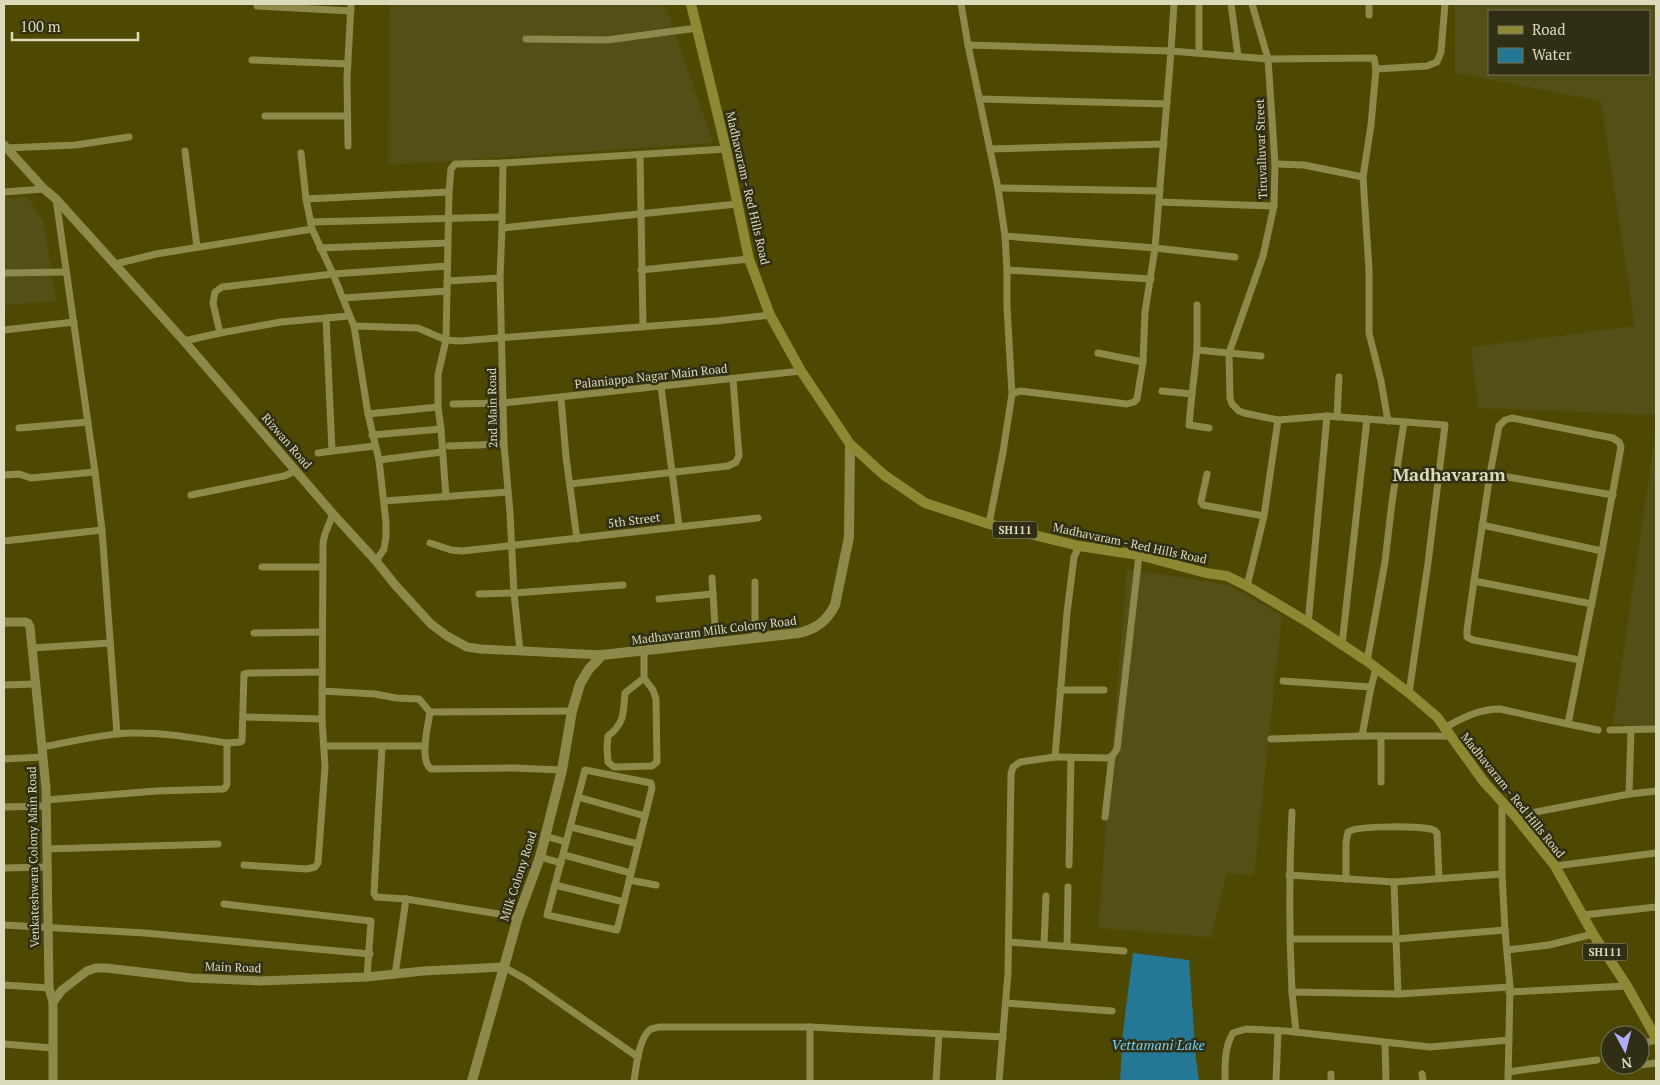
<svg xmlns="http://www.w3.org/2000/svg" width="1660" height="1085" viewBox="0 0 1660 1085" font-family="'PT Serif',serif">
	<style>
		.built { fill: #524f17; fill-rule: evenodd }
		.water { fill: #247896 }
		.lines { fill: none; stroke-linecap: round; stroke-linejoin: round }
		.minor { stroke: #8c894b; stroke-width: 7 }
		.tertiary { stroke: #8c894b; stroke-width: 9 }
		.secondary { stroke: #8c894b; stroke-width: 10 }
		.primary { stroke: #8d8834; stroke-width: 10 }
		.labels { text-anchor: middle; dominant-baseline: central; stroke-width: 5; stroke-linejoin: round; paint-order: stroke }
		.shield { fill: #302e14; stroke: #a8a789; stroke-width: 1 }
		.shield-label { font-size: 11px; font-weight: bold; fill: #dbdbbb }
		.street-label { font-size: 12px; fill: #dbdbbb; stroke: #302e14 }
		.water-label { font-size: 14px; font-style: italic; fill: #6ed2f9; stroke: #302e14 }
		.district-label { font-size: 18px; font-weight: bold; fill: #dbdbbb; stroke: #302e14 }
	</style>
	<rect width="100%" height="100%" fill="#4d4902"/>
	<g class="built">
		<path d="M390,4H665L713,143L388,165Z"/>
		<path d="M1455,4H1656V415L1478,408L1471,347L1635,326L1601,101L1455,73ZM1489,11H1649V74H1489Z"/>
		<path d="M28,197L44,223L56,301L4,305V198Z"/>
		<path d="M1656,429V729L1613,724Z"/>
		<path d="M1127,569L1228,585L1282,615L1254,876L1227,873L1211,937L1098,928Z"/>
	</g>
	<path class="water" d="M1133,953L1189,960L1196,1059L1199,1081H1120L1123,1031Z"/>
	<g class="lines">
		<g class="minor">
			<path d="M961,4L968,45"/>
			<path d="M1174,4L1171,51L1268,59L1374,58L1376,69L1371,125L1363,177L1369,270V333L1381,381L1388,421"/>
			<path d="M1199,4V53"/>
			<path d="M1231,4L1238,56"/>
			<path d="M1252,4L1268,59L1275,164L1274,206L1263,256L1229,353L1230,398L1232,404L1239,411L1244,413L1278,420L1327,416L1445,425L1428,563L1409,693"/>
			<path d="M1369,4V15"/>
			<path d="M257,6L351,11"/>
			<path d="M526,39L607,40L697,28"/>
			<path d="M252,60L348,64"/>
			<path d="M1376,69L1427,66L1437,62L1441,52L1445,4"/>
			<path d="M980,99L1167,104"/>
			<path d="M265,116H347"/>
			<path d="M348,146L347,78L351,4"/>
			<path d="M6,148L76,145L129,137"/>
			<path d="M990,149L1164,144"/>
			<path d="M185,151L197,247"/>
			<path d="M301,153L306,199L312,229L333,274L354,326L368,414L438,407"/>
			<path d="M640,155L643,327"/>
			<path d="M503,163L502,228L500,278L504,444L510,513L514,593L520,651"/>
			<path d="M1275,164L1304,165L1363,177"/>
			<path d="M998,188L1160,191"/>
			<path d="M4,192L44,189"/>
			<path d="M449,192L451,169L455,164L503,163L726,149"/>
			<path d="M56,199L95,472L102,530L117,734"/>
			<path d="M306,199L449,192L446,340L438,375V407L441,429L446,497"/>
			<path d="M1159,202L1274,206"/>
			<path d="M311,222L502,217"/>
			<path d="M502,228L737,204"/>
			<path d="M1005,236L1007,270L1151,279"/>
			<path d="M320,248L448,243"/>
			<path d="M115,264L156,254L312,229"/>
			<path d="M641,270L749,259"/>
			<path d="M1007,270V307L1012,394"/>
			<path d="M4,273L66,272"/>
			<path d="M447,281L500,278"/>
			<path d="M343,298L447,291"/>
			<path d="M1197,305V350L1261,356"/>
			<path d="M326,318L332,451L375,446"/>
			<path d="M354,326L418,328L446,340L460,341L717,321L770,315"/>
			<path d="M4,330L74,322"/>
			<path d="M220,333L213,303L215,292L222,287L333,274L447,266"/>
			<path d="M184,341L220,333L281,322L349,316"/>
			<path d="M1143,362L1145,312L1155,248L1171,51L968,45L998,188L1005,236L1155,248L1235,257"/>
			<path d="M661,387L679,526"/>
			<path d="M1162,391L1192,394L1197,350"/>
			<path d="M1192,394L1189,425L1209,428"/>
			<path d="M561,398L566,457L577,539"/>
			<path d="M453,404L504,403L801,371"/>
			<path d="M368,414L379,460L386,523V537L384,549L376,561"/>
			<path d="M1337,417L1339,377"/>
			<path d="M19,428L88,422"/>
			<path d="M372,435L441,429"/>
			<path d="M449,446L504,444"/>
			<path d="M318,453L332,451"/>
			<path d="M379,460L442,452"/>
			<path d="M1207,474L1201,502L1203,505L1264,516L1247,586"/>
			<path d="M1490,474L1613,495"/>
			<path d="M4,475L19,474L31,478L95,472"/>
			<path d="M570,484L728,466L736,462L739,456L733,379"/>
			<path d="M191,495L284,476L296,471"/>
			<path d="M384,501L508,492"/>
			<path d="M1264,516L1278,420"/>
			<path d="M989,524L1003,452L1012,394L1020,391L1127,404L1134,402L1137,399L1143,362L1098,353"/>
			<path d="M4,541L102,530"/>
			<path d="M430,543L451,550L462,551L758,518"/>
			<path d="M262,567H323"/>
			<path d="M712,578L716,642"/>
			<path d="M1474,581L1467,630V637L1473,640L1580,660"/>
			<path d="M755,582V638"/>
			<path d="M479,594L514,593L623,585"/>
			<path d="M659,599L713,594"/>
			<path d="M1592,604L1474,581L1490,474L1499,426L1505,420L1512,418L1613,438L1619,442L1621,447L1602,551"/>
			<path d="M1308,624L1327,416"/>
			<path d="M254,633L322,632"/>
			<path d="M1342,645L1367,419"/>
			<path d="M32,648L110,643"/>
			<path d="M644,650V678L653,690L656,699L657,762L652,766L614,767L608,762L607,746L608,736C625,723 623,713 625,693L644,678"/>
			<path d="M1367,661L1385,562L1392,502L1404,422"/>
			<path d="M1376,669L1371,687L1362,736H1450"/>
			<path d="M1283,681L1371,687"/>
			<path d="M4,685L35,684"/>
			<path d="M1060,690H1104"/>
			<path d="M322,691L375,694L396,698L419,699L430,712L572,711"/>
			<path d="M430,712C428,726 419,760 431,769L514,768L562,770"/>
			<path d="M244,717L322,719"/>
			<path d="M1568,724L1598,730"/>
			<path d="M1444,728C1462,718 1479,709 1500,709L1568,724L1602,551L1482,525"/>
			<path d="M1610,730L1656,729"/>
			<path d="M1271,739L1362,736"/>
			<path d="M227,743L240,742L242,741L244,674L249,673L322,672"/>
			<path d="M324,746H425"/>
			<path d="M42,747C71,742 101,734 130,733C162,732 195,738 227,743V784L225,788L223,789L156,791L46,800"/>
			<path d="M382,747L374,893L376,897L406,899L518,917"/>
			<path d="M1055,757L1108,758L1112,756L1117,749L1139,555"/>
			<path d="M4,759L43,757"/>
			<path d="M585,770L651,783L652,788L617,930L547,915Z"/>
			<path d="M1381,782V736"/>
			<path d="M1629,794L1631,730"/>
			<path d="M578,797L645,816"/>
			<path d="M4,807L46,806"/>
			<path d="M1292,812C1289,872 1289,932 1292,992"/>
			<path d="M1515,816L1629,794L1656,791"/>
			<path d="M1105,817L1112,756"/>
			<path d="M571,827L638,844"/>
			<path d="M545,836L566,842"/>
			<path d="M46,849L218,844"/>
			<path d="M564,855L631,873"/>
			<path d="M540,857L561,863"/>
			<path d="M244,865L307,869L315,867L318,863L325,767L322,719L323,543L325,534L333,514"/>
			<path d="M1069,865L1071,757"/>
			<path d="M1555,866L1656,853"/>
			<path d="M4,868L47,867"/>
			<path d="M1289,875L1394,882L1502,874"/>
			<path d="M1346,879V843L1348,832C1358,825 1421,826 1434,830L1437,833L1439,878"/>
			<path d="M629,880L656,885"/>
			<path d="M1394,882L1398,994"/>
			<path d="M555,885L624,902"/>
			<path d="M224,904L371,921L367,977"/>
			<path d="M1583,915L1656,907"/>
			<path d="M4,925L145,933L370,954"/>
			<path d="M1505,930L1510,987L1508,1081"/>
			<path d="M1290,939H1396L1505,930L1502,874V803"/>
			<path d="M1009,942L1124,951"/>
			<path d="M1044,944L1046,896"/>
			<path d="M1067,946L1068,887"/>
			<path d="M1507,950L1549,945L1593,934"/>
			<path d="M504,967L527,980L638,1057"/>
			<path d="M395,975L406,899"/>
			<path d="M4,985L49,988"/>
			<path d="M1509,992L1627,986"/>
			<path d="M1006,1003L1112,1011"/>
			<path d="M810,1027V1081"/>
			<path d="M1296,1032L1292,992L1398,994L1510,987"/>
			<path d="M1385,1043L1386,1081"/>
			<path d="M4,1044L52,1048"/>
			<path d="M1640,1044L1656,1040"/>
			<path d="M1640,1065L1656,1063"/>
			<path d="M1620,1067L1636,1065"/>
			<path d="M1508,1072L1597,1060"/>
			<path d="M1422,1074L1423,1081"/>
			<path d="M634,1081C636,1068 639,1036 651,1029C653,1028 656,1028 659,1027H810L1003,1037"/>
			<path d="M936,1081L939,1034"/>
			<path d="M999,1081L1008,973L1011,774L1013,767L1020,762L1055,757L1067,613L1074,557L1079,546"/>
			<path d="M1225,1081C1225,1065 1224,1048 1233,1033L1246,1029L1286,1031L1430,1047L1509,1040"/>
			<path d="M1276,1081L1278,1031"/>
			<path d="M1331,1081V1074"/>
		</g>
		<g class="tertiary">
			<path d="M4,145L44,189L56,199L184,341L333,514L376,561L396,586L431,624L447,636L467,647L481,649L602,655"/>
			<path d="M4,622H25L28,623L30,627L46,788L49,988L53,1002"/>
			<path d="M53,1081V1002L62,990L87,971L96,968H106L191,978L259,981L367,977L423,971L504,967"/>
		</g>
		<path class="secondary" d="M472,1081L518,917L540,857L562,770L572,711L580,684L589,669L602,655L799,633C816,629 827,621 835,605L849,537L850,444"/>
		<path class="primary" d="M691,4L726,149L749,259L770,315L801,371L850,444L884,475L925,503L989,524L1079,546L1139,555L1206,573L1227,576L1247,586L1311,624L1367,661L1409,693L1437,717L1484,782L1515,816L1555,866L1593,934L1627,986L1656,1038"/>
	</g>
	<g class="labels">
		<g class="shield">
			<rect x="992.5" y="521.5" width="45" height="17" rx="4"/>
			<rect x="1582.5" y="943.5" width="45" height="17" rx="4"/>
		</g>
		<g class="shield-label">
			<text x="1015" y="530">SH111</text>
			<text x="1605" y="952">SH111</text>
		</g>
		<g class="street-label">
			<text transform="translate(1261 149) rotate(-92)">Tiruvalluvar Street</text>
			<text transform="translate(748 188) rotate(77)">Madhavaram - Red Hills Road</text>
			<text transform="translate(651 376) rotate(-6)">Palaniappa Nagar Main Road</text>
			<text transform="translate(492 408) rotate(-91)">2nd Main Road</text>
			<text transform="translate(287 441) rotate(49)">Rizwan Road</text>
			<text transform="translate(634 520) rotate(-7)">5th Street</text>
			<text transform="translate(1130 543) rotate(12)">Madhavaram - Red Hills Road</text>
			<text transform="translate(714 630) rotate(-7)">Madhavaram Milk Colony Road</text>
			<text transform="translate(1513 795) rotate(51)">Madhavaram - Red Hills Road</text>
			<text transform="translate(33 857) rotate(-91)">Venkateshwara Colony Main Road</text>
			<text transform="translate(518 876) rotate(-72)">Milk Colony Road</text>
			<text transform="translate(233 967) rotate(2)">Main Road</text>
		</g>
		<g class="water-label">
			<text x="1158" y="1044">Vettamani Lake</text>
		</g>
		<g class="district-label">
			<text x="1449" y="474">Madhavaram</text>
		</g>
	</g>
	<rect width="1660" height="1085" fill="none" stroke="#dbdbbb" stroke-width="10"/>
	<rect x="1488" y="10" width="162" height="65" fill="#302e14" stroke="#747357"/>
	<rect x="1498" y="26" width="25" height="8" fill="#8d8834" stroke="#747357"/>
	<text x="1532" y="35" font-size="15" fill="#dbdbbb">Road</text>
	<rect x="1498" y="48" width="25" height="15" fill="#247896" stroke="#747357"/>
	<text x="1532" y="60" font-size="15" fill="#dbdbbb">Water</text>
	<g transform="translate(1625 1050) rotate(173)"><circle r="24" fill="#302e14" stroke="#747357"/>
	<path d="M0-4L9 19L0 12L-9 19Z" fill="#b1adfa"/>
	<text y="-8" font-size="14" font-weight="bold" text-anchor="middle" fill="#dbdbbb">N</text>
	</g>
	<path d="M12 32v8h126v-8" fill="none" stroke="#dbdbbb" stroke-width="2.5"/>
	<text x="20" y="32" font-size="15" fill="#dbdbbb" stroke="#302e14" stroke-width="4" paint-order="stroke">100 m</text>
</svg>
